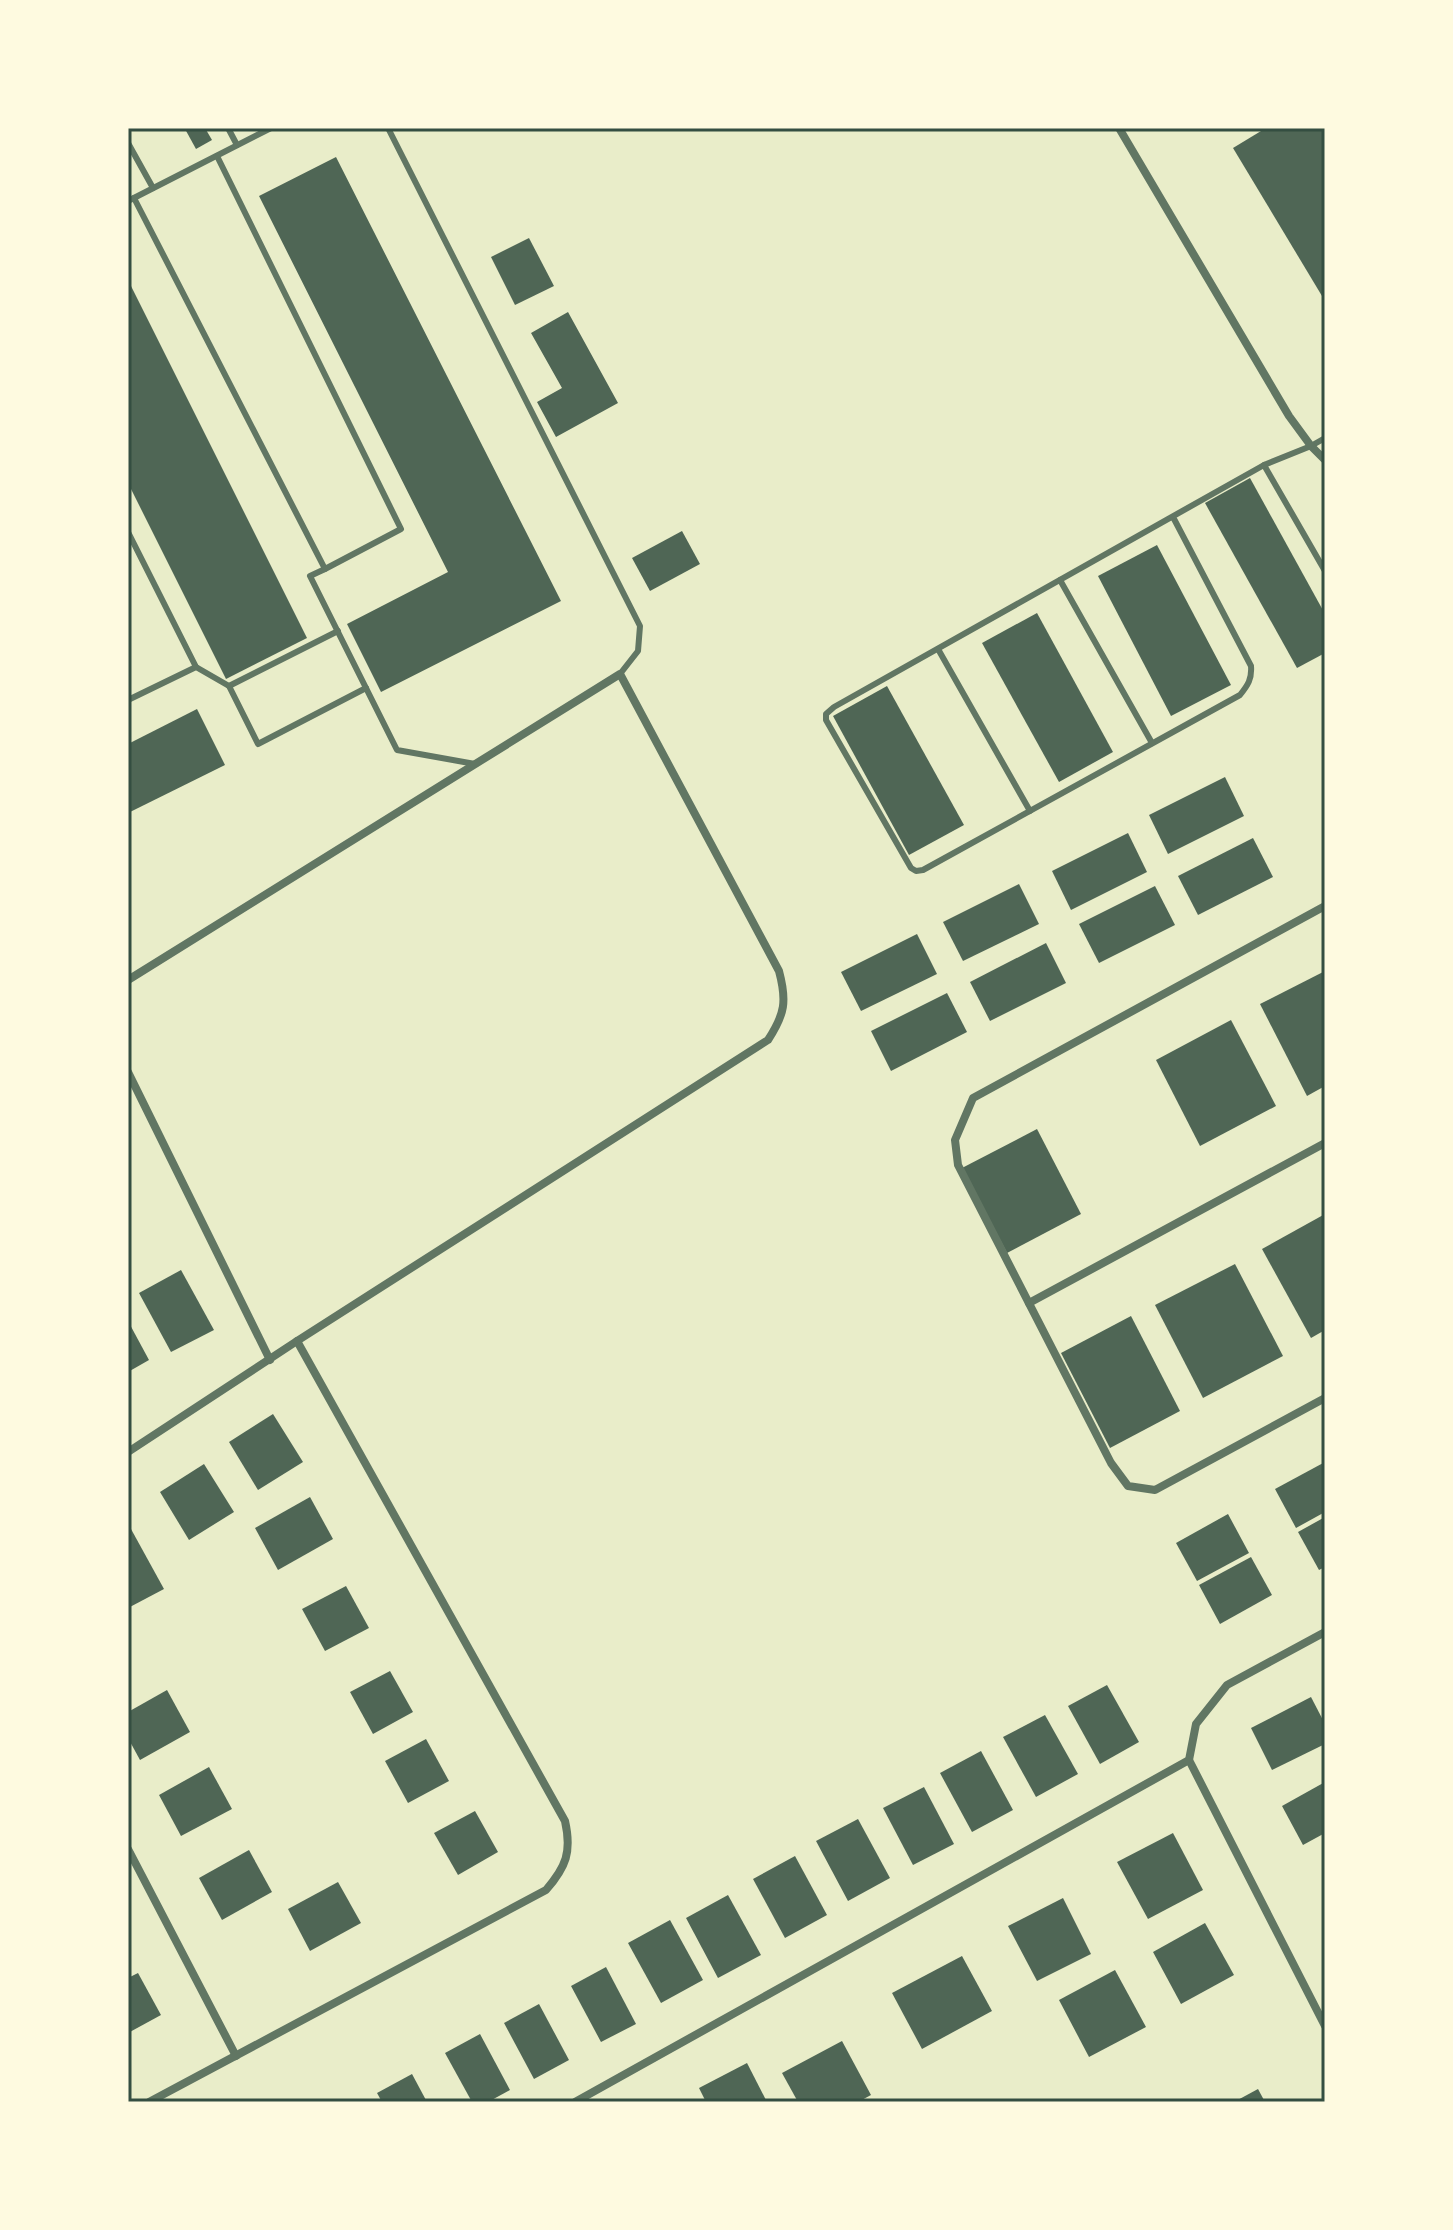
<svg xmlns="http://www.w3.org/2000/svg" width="1453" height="2230" viewBox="0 0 1453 2230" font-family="'Source Sans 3',sans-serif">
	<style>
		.building { fill: #4f6655 }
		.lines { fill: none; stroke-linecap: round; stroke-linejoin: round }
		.service { stroke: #617663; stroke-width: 6 }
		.minor { stroke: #617663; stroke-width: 8 }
		.neatline { fill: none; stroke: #344e41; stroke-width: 3 }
	</style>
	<rect width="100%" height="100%" fill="#e9edc9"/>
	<g class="building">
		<path d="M186,128H205L212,140L196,149L185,129Z"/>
		<path d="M1266,128H1325V301L1233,148Z"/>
		<path d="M336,157L561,601L381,692L347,624L448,572L259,196Z"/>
		<path d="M529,238L554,286L515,305L491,257Z"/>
		<path d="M128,280L307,638L226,679L128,483Z"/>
		<path d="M568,312L618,403L556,437L537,402L562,388L531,333Z"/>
		<path d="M1250,478L1325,614V653L1297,668L1205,503Z"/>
		<path d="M682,531L700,564L650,591L632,558Z"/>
		<path d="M1157,545L1231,685L1171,716L1098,576Z"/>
		<path d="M1037,613L1113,752L1059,782L982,643Z"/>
		<path d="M887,686L964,825L909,855L833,716Z"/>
		<path d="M197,709L225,765L128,813V744Z"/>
		<path d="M1225,777L1244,816L1168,854L1149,815Z"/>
		<path d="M1128,833L1147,872L1071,910L1052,871Z"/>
		<path d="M1253,838L1273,877L1198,915L1178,876Z"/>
		<path d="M1019,884L1039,924L963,961L943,922Z"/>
		<path d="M1155,886L1175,925L1099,963L1079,924Z"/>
		<path d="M917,934L937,974L861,1011L841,972Z"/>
		<path d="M1046,943L1066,983L990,1021L970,982Z"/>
		<path d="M1325,971V1086L1307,1096L1260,1004Z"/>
		<path d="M947,993L967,1032L891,1071L871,1031Z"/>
		<path d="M1231,1020L1276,1106L1200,1146L1156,1060Z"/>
		<path d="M1037,1129L1081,1214L1007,1253L962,1168Z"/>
		<path d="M1325,1214V1330L1311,1338L1262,1249Z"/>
		<path d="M1235,1264L1283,1356L1203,1398L1155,1305Z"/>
		<path d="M181,1270L214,1330L171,1352L139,1293Z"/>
		<path d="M1131,1316L1180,1411L1110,1448L1061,1353Z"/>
		<path d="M128,1321L149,1360L128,1372Z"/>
		<path d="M273,1414L303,1462L258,1490L229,1442Z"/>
		<path d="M1325,1462V1512L1296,1528L1275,1489Z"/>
		<path d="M204,1464L234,1512L189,1540L160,1492Z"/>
		<path d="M310,1497L333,1539L278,1570L255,1528Z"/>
		<path d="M1228,1514L1249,1553L1197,1581L1176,1543Z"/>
		<path d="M1325,1517V1567L1319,1570L1298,1532Z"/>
		<path d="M131,1529L164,1589L128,1608V1531Z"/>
		<path d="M1251,1557L1272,1595L1220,1624L1199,1585Z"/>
		<path d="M346,1586L369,1628L325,1651L302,1609Z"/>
		<path d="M390,1671L413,1712L373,1734L350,1692Z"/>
		<path d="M1107,1685L1139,1742L1100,1764L1068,1706Z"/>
		<path d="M167,1690L190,1732L140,1760L128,1738V1712Z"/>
		<path d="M1311,1697L1325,1724V1744L1272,1770L1251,1728Z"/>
		<path d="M1045,1715L1078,1774L1036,1797L1003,1737Z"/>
		<path d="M426,1739L449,1781L408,1803L385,1761Z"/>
		<path d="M981,1751L1013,1810L972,1832L940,1773Z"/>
		<path d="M209,1767L232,1809L181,1836L159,1795Z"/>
		<path d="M1325,1782V1833L1303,1845L1282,1806Z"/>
		<path d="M924,1787L954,1844L913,1865L883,1808Z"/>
		<path d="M475,1811L498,1852L458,1875L434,1833Z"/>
		<path d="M858,1819L890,1878L848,1901L816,1841Z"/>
		<path d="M1173,1833L1203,1890L1148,1919L1117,1862Z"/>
		<path d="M249,1850L272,1892L222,1920L199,1878Z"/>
		<path d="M795,1856L827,1915L785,1938L753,1879Z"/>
		<path d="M338,1882L361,1923L310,1951L288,1909Z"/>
		<path d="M728,1895L761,1955L718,1978L686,1918Z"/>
		<path d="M1063,1898L1091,1954L1037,1981L1008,1926Z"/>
		<path d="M670,1920L703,1980L661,2003L628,1943Z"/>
		<path d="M1205,1923L1234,1975L1181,2004L1153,1952Z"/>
		<path d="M962,1956L992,2011L922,2049L892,1993Z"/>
		<path d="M606,1967L636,2024L601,2042L571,1986Z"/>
		<path d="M1115,1970L1146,2027L1089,2057L1059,2000Z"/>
		<path d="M138,1973L161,2015L128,2033V1978Z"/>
		<path d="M539,2004L569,2060L534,2079L504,2023Z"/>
		<path d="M480,2034L510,2090L488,2102H472L445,2053Z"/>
		<path d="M842,2041L871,2095L858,2102H798L782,2073Z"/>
		<path d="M747,2063L767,2102H706L699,2088Z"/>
		<path d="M412,2074L427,2102H382L377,2093Z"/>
		<path d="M1258,2089L1265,2102H1234Z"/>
	</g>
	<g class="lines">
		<g class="service">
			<path d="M228,128L237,145"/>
			<path d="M388,128L640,626L638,651L620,674"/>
			<path d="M128,143L153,188"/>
			<path d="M134,198L325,569L401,529L217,156"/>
			<path d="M128,201L271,128"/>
			<path d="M1264,465L1325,571"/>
			<path d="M1173,517L1251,666C1252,679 1248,685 1240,695L923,870L916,871L911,868L826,720V714L834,707L1264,465L1311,446L1325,438"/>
			<path d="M128,532L196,667L229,686"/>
			<path d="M325,569L310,576L397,750L475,764"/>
			<path d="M1060,580L1152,743"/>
			<path d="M338,631L229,686L258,744L366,688"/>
			<path d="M938,649L1030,811"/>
			<path d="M128,700L196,667"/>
		</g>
		<g class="minor">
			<path d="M1119,128L1289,416L1311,446L1325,460"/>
			<path d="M1325,906L973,1098L955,1140L958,1165L1111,1463L1128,1486L1155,1490L1325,1398"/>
			<path d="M128,980L620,674L779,971C787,1001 785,1014 768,1040L297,1341L128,1452"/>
			<path d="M128,1072L270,1360"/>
			<path d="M1029,1303L1325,1143"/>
			<path d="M1189,1760L1325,2026"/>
			<path d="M128,1849L236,2056"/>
			<path d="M149,2102L546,1890C566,1867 572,1852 565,1821L297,1341"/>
			<path d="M575,2102L1189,1760L1196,1724L1227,1685L1325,1632"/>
		</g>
	</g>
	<rect width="1453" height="2230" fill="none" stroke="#fefae0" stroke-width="260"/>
	<rect x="130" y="130" width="1193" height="1970" class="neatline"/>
</svg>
